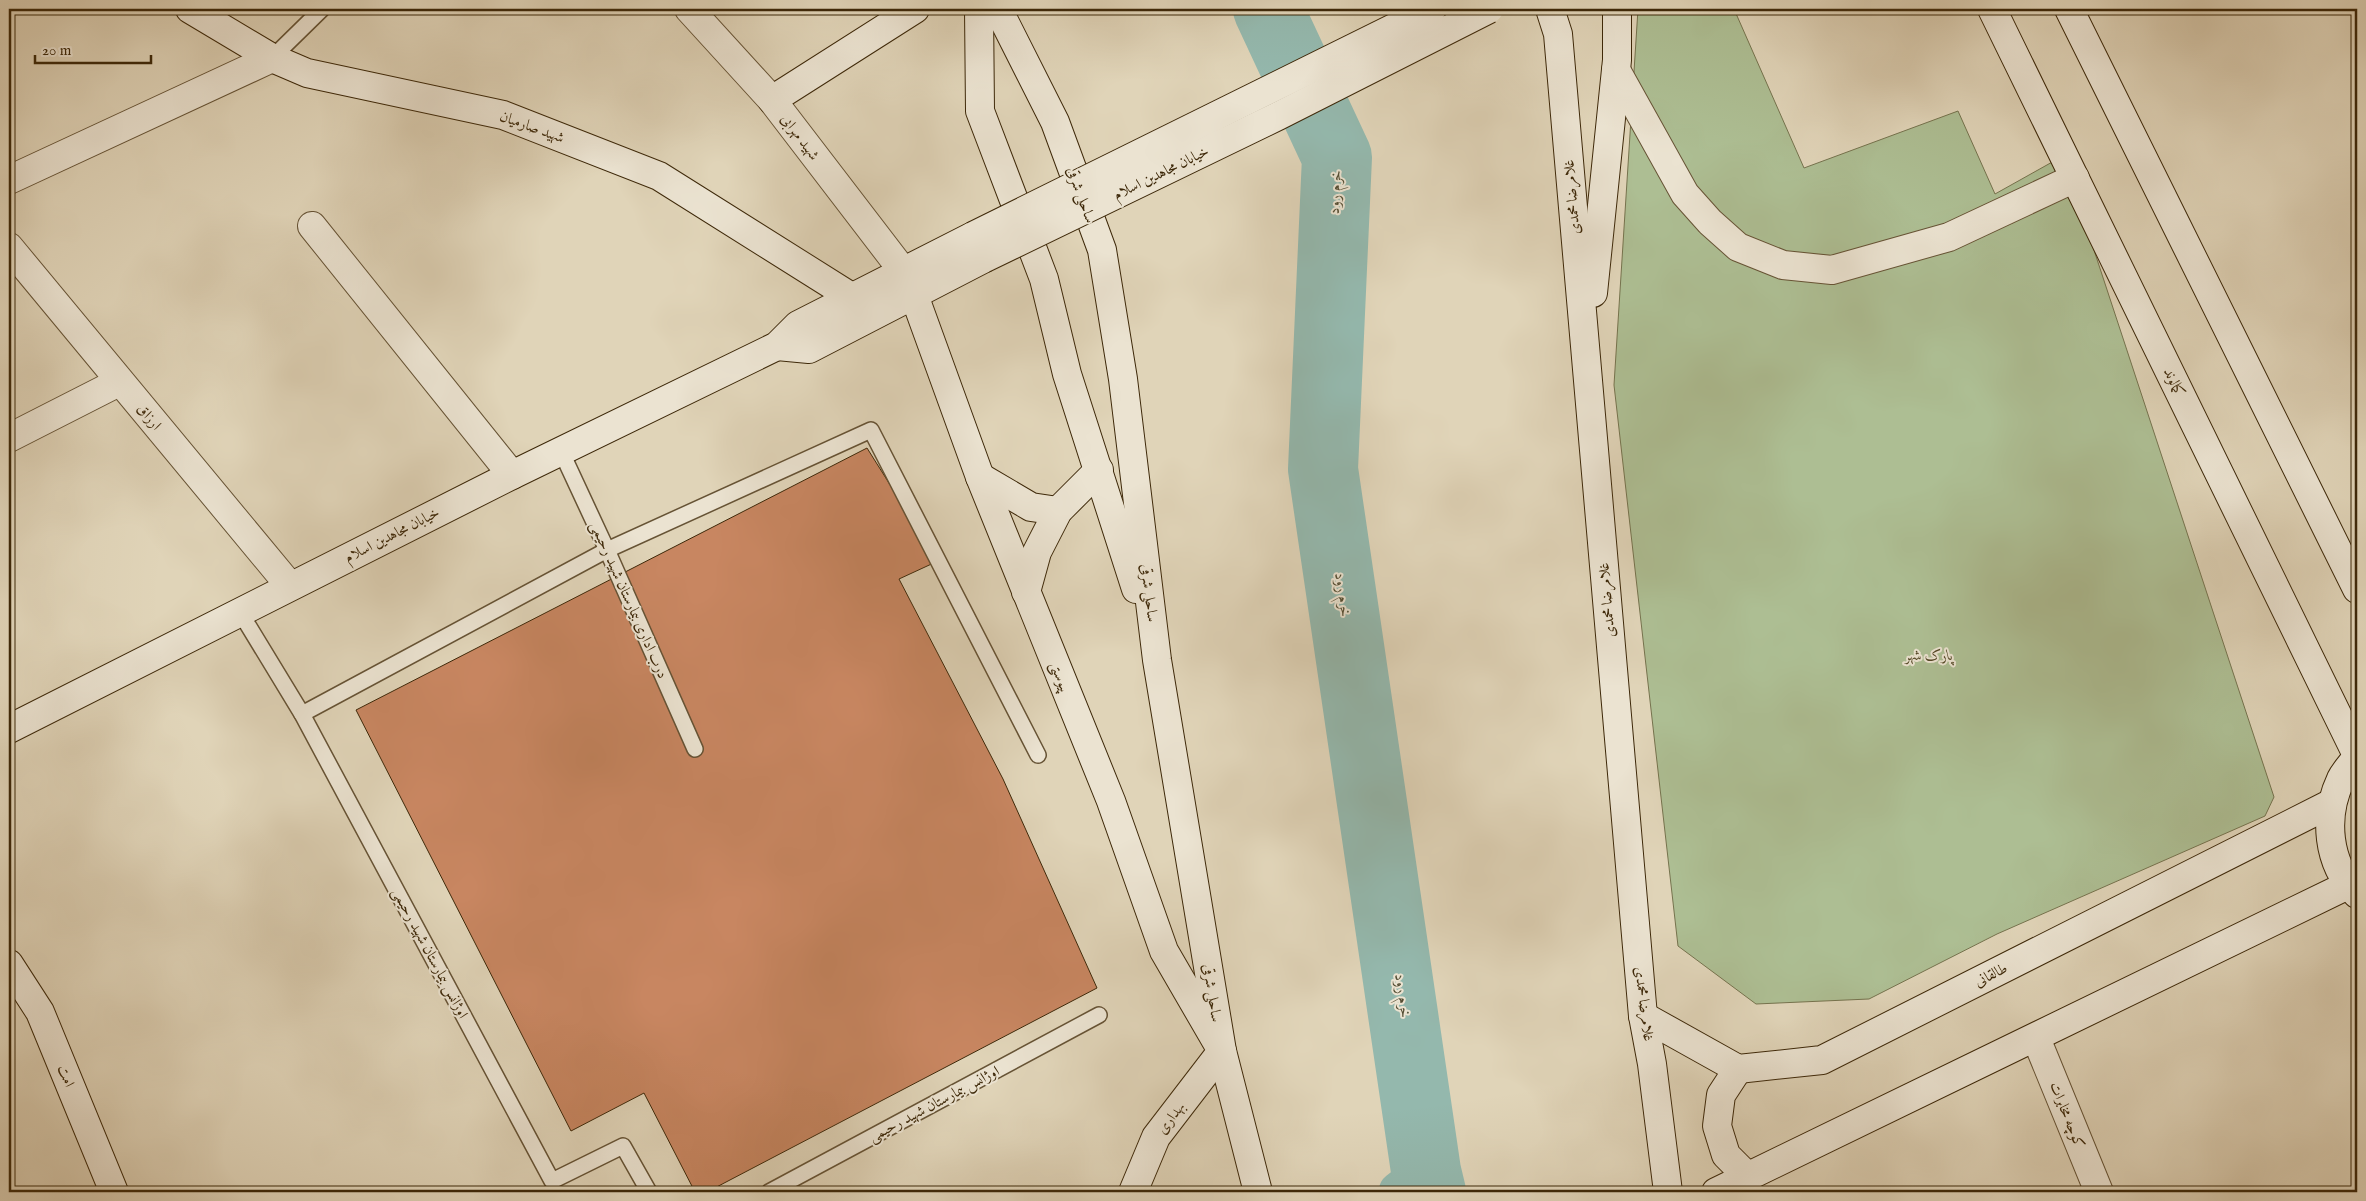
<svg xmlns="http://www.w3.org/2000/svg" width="2366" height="1201" viewBox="0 0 2366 1201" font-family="'IM FELL English',Amiri,serif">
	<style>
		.green { fill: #adbe93; stroke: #75734e }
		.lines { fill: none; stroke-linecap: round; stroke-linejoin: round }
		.canal { stroke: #94b8ad; stroke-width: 41 }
		.river { stroke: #94b8ad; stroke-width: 70 }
		.building { fill: #c88661; stroke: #3d2809 }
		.lane-casing { stroke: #665335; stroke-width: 18 }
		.street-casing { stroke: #665335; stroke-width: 30 }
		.secondary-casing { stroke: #3d2809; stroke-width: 30 }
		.lane { stroke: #ebe3d1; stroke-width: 15 }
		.street { stroke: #ebe3d1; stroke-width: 28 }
		.secondary { stroke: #ebe3d1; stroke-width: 28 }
		.secondary-bridge-casing { stroke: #3d2809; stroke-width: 30; stroke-linecap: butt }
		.secondary-bridge { stroke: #ebe3d1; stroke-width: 28 }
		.labels { text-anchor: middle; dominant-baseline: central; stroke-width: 4; stroke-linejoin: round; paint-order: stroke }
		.street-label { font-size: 15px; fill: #3d2809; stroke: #ebe3d1 }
		.park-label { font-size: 15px; font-style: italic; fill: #534625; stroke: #ebe3d1 }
		.water-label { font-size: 16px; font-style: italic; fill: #534c32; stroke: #ebe3d1 }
	</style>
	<rect width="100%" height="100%" fill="#e0d4b8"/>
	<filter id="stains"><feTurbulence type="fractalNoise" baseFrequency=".004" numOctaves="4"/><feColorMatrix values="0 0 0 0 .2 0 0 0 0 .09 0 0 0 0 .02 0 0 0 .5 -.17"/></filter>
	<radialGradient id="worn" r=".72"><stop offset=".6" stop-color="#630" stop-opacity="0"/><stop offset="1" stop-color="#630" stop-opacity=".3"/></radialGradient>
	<path class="green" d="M1638,9H1734L1804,168L1958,111L1995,194L2063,156L2274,797L2265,816L1997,934L1869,999L1756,1004L1678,946L1614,385Z"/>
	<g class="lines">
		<path class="canal" d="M1399,1192L1426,1171"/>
		<path class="river" d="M1268,9L1337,157L1323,469L1426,1171L1431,1192"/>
	</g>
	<path class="building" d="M867,448L938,561L899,579L1003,779L1097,988L707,1192H695L644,1093L571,1131L356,710Z"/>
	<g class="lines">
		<g class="lane-casing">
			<g id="lane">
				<path d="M272,58L322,9"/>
				<path d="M561,451L607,550L695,749"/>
				<path d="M240,612L302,714L552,1181L623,1146L649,1192"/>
				<path d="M302,714L607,550L871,430L1038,755"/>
				<path d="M769,1192L1099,1015"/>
			</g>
		</g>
		<g class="street-casing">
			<g id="street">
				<path d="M689,9L772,100L903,271"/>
				<path d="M1616,70L1685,194L1710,222L1738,247L1783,265L1832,270L1949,237L2075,178"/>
				<path d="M9,180L272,58"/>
				<path d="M312,226L512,475"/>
				<path d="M9,247L290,586"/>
				<path d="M9,438L119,382"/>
				<path d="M2036,1038L2099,1192"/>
			</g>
		</g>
		<g class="secondary-casing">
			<g id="secondary">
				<path d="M190,9L272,58L307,73L503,115L659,176L853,298"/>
				<path d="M979,9L980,111L1044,279L1067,374L1136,589"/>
				<path d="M998,9L1055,122L1102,250L1123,379L1157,660L1222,1051L1258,1192"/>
				<path d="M1550,9L1558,34L1643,1016L1652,1064L1668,1192"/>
				<path d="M1992,9L2357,755"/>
				<path d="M2069,9L2357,589"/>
				<path d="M772,100L915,9"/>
				<path d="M1593,293L1617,60V9"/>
				<path d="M914,295L980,477L1111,801L1164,951L1222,1051L1156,1137L1133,1192"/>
				<path d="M777,346L809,349L983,259"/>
				<path d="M980,477L1031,507L1058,511"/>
				<path d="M1026,592L1037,552L1058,511L1099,470"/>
				<path d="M9,729L512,475L777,346L798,325L973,236"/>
				<path d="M2357,757C2352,764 2345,771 2341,779C2323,817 2327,863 2357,894"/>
				<path d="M9,964L40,1012L114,1192"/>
				<path d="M1643,1016L1738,1069L1822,1060L2332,803"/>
				<path d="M1738,1069L1721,1095L1717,1126L1726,1155L1748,1177"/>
				<path d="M1716,1192L2348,885"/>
			</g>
		</g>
		<use href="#lane" class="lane"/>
		<use href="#street" class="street"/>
		<use href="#secondary" class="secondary"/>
		<g class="secondary-bridge-casing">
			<g id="secondary-bridge">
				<path d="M973,236L1432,9"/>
				<path d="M983,259L1278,116L1489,9"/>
			</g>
		</g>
		<use href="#secondary-bridge" class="secondary-bridge"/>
	</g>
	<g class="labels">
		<g class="street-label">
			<text transform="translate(532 127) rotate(20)">شهید صارمیان</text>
			<text transform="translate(800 137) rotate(53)">شهید مهرابی</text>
			<text transform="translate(1161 173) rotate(-26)">خیابان مجاهدین اسلام</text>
			<text transform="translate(1081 195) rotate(70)">ساحلی شرقی</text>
			<text transform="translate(1572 197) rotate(-95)">غلامرضا محمدی</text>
			<text transform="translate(2174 382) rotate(64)">کمالوند</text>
			<text transform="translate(149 417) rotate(50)">ارزاق</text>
			<text transform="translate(392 535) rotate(-27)">خیابان مجاهدین اسلام</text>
			<text transform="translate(1149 593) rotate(83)">ساحلی شرقی</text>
			<text transform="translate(629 600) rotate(66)">درب اداری بيمارستان شهيد رحیمی</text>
			<text transform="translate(1607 600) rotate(-95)">غلامرضا محمدی</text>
			<text transform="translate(1060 677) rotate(68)">پیوستی</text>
			<text transform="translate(430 953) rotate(62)">اوژانس بیمارستان شهید رحیمی</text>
			<text transform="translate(1991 975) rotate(-27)">طالقانی</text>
			<text transform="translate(1212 993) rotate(81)">ساحلی شرقی</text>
			<text transform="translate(1644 1004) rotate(83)">غلامرضا محمدی</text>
			<text transform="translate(66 1076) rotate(68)">امت</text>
			<text transform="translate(934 1104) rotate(-28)">اوژانس بیمارستان شهید رحیمی</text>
			<text transform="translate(2067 1115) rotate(68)">کوچه مخابرات</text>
			<text transform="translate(1171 1118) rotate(-53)">بهداری</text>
		</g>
		<g class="park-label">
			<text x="1929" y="655">پارک شهر</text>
		</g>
		<g class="water-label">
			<text transform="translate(1336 192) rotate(-87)">خرم رود</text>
			<text transform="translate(1342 595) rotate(82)">خرم رود</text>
			<text transform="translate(1402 996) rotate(82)">خرم رود</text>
		</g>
	</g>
	<rect width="2366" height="1201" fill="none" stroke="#e0d4b8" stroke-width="30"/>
	<rect x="10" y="10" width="2346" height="1181" fill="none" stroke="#3d2809" stroke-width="2.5"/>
	<rect x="15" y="15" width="2336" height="1171" fill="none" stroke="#3d2809"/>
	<path d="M35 55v8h116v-8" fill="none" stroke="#3d2809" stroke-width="2.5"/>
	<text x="42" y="55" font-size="15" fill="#3d2809" stroke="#ebe3d1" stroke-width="4" paint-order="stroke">20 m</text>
	<rect width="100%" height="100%" filter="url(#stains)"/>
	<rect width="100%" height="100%" fill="url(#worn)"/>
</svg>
